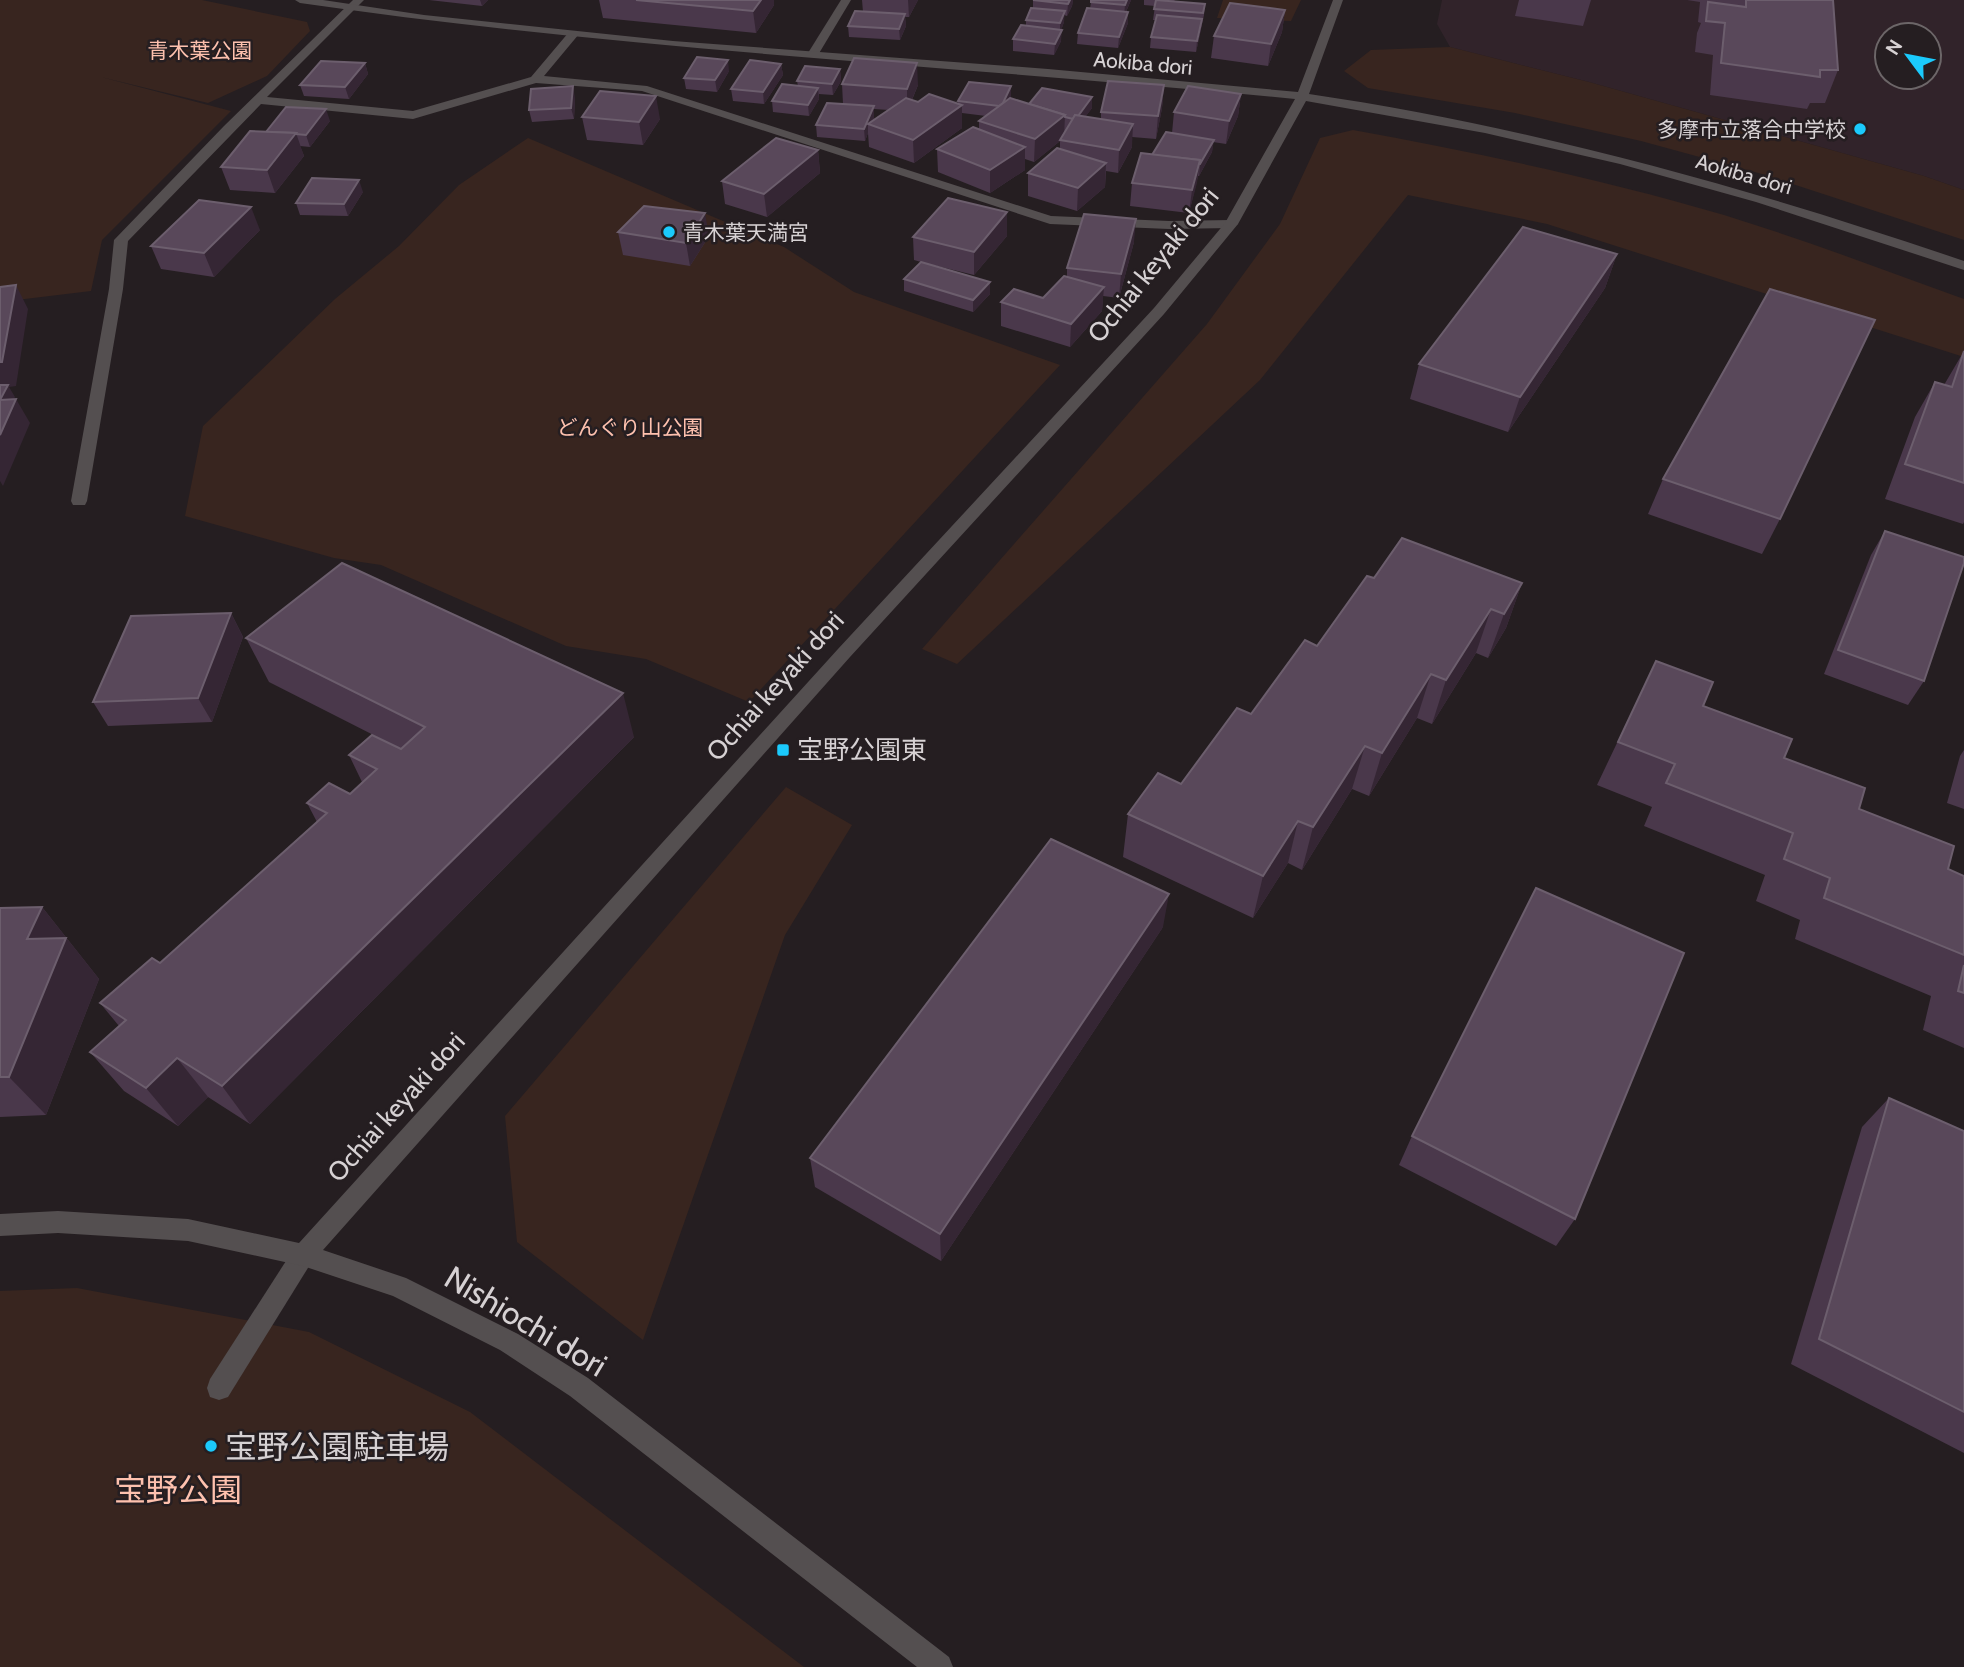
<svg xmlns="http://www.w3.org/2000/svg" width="1964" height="1667" viewBox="0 0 1964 1667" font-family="Cabin,'Noto Sans JP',sans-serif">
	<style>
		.built { fill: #31232a; fill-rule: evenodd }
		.green { fill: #38251f }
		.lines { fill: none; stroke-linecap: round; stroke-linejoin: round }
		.service { fill: #544f50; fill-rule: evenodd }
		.minor { fill: #544f50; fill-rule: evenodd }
		.tertiary { fill: #544f50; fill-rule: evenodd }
		.wall { fill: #4a384b; fill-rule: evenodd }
		.shaded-wall { fill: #352634 }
		.building { fill: #59485a; stroke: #6c5e6d; stroke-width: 2 }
		.poi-dot { fill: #1bcafc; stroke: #251e21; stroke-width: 2.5 }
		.labels { text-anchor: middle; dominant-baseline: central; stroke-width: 5; stroke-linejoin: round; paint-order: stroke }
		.far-park-label { font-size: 21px; fill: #fec1ae; stroke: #251e21 }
		.far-street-label { font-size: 21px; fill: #d6d1d3; stroke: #251e21 }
		.far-poi-label { font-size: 21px; fill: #d6d1d3; stroke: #251e21; text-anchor: end }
		.street-label { font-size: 26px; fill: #d6d1d3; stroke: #251e21 }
		.poi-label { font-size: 26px; fill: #d6d1d3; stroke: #251e21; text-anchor: start }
		.near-street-label { font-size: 32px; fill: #d6d1d3; stroke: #251e21 }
		.near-poi-label { font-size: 32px; fill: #d6d1d3; stroke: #251e21; text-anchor: start }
		.near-park-label { font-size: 32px; fill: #fec1ae; stroke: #251e21 }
	</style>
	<rect width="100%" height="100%" fill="#251e21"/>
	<path class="built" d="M1442,0H1964V190L1924,176L1589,82L1450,47L1437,24ZM1887,35H1929V77H1887Z"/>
	<g class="green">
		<path d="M0,0H202L307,22L310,31L267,76L208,103L101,77L231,111L102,240L91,291L0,302Z"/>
		<path d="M1223,0H1301L1291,21L1217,18Z"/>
		<path d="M1450,47L1589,82L1924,176L1964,190V240L1762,174L1641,141L1515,113L1368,88L1344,71L1371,50Z"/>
		<path d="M1353,130C1478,153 1602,179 1724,215C1805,240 1884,270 1964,299V357L1547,224L1408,195L1260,380L957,664L922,649L1207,324L1280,224L1320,138Z"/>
		<path d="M528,138L784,247L854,292L1060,365L749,702L646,659L566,646L381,565L334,558L185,516L203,426L335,299L399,246L459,185Z"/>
		<path d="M786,787L852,825L785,935L643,1340L517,1242L505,1116Z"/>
		<path d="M77,1288L309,1332L470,1412L804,1667H0V1291Z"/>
	</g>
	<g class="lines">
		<path class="service" d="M303,1244L311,1247L315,1255L311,1263L228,1397L219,1400L210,1397L207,1388L210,1379L295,1247Z"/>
		<g class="minor">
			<path d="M353,0H364L267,97L413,111L531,77L569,32L573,31L579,34L544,76L647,86L1051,216L1169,221L1231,220L1238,224L1231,228L1169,229L1050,224L642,91L536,83L413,119L261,104L128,241L123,289L87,501L85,505H73L71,501L109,289L114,240L224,126Z"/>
			<path d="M841,0H851L818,55H810L808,53Z"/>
		</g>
		<path class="tertiary" d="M295,0H323L424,15L673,41L1048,69L1298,92L1333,0H1343L1309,94C1533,127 1750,188 1964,261V270L1756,202L1620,164L1485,133L1306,101L1238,224L1164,314L850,657L323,1250L406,1278L518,1334L588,1378L949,1657L953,1667H917L570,1396L500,1350L393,1296L303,1266L188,1241L58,1233L0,1236V1214L58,1211L188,1219L299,1243L838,649L1154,308L1225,223L1295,99C963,66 630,51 300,3Z"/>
	</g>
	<g class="wall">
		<path d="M429,0H488L482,6Z"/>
		<path d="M599,0H774V5L756,33L603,18Z"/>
		<path d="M862,0H918L909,17H905L906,26L900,40L849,37L848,26L863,12Z"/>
		<path d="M1033,0H1073L1072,6L1067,16L1064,15V22L1061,30V41L1054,55L1013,51V39L1026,26V20L1033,8Z"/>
		<path d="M1131,0L1126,12L1128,23L1118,48L1077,44L1078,33L1090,9L1091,2Z"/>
		<path d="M1144,0H1175L1174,1L1205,4L1204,15L1196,52L1150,48L1151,37L1156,20H1153L1155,6L1144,5Z"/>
		<path d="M1519,0H1591L1583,26L1515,16Z"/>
		<path d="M1687,0H1833L1838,70L1825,103H1810L1807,109L1710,95L1713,55L1695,52L1697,33L1701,23L1698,22L1700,2Z"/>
		<path d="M1285,10L1282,32L1268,66L1211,58L1214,36Z"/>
		<path d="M365,63L368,74L349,99L304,96L300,85Z"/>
		<path d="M781,64L783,75L764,104L733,101L731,89Z"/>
		<path d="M840,69L841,81L833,95L819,94V99L809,116L773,112L772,101L798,86L797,81Z"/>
		<path d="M729,71L717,92L686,89L684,78Z"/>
		<path d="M842,84L918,85L912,100L918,102L958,104V101L1010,99L1029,104L1092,108L1085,117L1101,119V112L1164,85L1162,108L1156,139L1132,137V147L1118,173L1106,171L1105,187L1077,211L1028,196V173L1060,149V141L1034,162L1025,159V170L990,193L938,172L937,149L979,129V121L986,116L962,113V128L914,163L869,147L868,133L865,141L817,137L816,125L843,104ZM874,109L889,110L873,121L874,118Z"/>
		<path d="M1241,94L1238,116L1226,144L1213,142L1212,152L1199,176H1198L1189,213L1130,206L1132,183L1152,155L1172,133L1174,112Z"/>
		<path d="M575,98L574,119L532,122L529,110Z"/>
		<path d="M582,117L660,119L643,145L587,140Z"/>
		<path d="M330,121L310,147L300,146L304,156L275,193L230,190L221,167L266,132Z"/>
		<path d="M818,150L820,173L767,217L725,204L722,181Z"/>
		<path d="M363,192L348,216L300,215L296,203Z"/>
		<path d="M1007,212V236L974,275L933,265L990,282V294L973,312L904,291V279L921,262L914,260L913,237Z"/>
		<path d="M260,230L214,277L161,269L151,246Z"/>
		<path d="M618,232L709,236L690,266L623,255Z"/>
		<path d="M1134,242L1119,298L1103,296L1102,311L1070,347L1001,326V302L1043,298L1067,277V268Z"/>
		<path d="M1617,254L1605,288L1508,432L1410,399L1419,364Z"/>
		<path d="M1964,351V522L1963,524L1885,499L1915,417L1935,382L1944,385Z"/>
		<path d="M1663,479L1780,519L1762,554L1648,514Z"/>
		<path d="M1885,531L1924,681L1908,705L1824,674L1871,555Z"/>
		<path d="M1374,578L1522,583L1506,628L1488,658L1476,653L1432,724L1417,718L1369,796L1352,789L1302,870L1288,863L1253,918L1123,857L1128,814L1181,784L1317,646Z"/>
		<path d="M231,613L243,637L212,722L108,726L93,702Z"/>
		<path d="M246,638L634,737L250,1124L208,1097L178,1126L124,1091L90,1052L119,1026L100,1003L160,963L317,822L307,803L350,794L362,782L349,755L401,749L269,682Z"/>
		<path d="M1656,661L1703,706L1784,758L1948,869L1964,876V1048L1923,1030L1931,996L1795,939L1800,920L1756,901L1765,875L1644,826L1652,807L1597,785Z"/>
		<path d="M1964,750V809L1947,803L1960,756Z"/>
		<path d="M42,907L99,979L46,1115L0,1117V908Z"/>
		<path d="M1163,927L941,1261L815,1187L810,1158Z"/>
		<path d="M1889,1098L1964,1131V1453L1791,1364L1862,1127Z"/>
		<path d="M1412,1136L1575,1219L1556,1246L1399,1165Z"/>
	</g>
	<g class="shaded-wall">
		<path d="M480,0H488L482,6Z"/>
		<path d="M761,0H774V5L756,33L753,11Z"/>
		<path d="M908,0H918L909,17Z"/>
		<path d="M1070,0H1073L1072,6L1067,16L1068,4Z"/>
		<path d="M1127,0H1131L1124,16L1125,5Z"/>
		<path d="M1285,10L1282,32L1268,66L1271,44Z"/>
		<path d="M1065,11L1064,22L1061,31L1062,30L1061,41L1054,55L1055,44L1060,34V23Z"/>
		<path d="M1128,12V23L1118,48L1119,37Z"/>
		<path d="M905,14L906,26L900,40L899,29Z"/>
		<path d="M1202,19L1201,30L1196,52L1197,41Z"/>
		<path d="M728,60L729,71L717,92L715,80Z"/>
		<path d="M365,63L368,74L349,99L345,87Z"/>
		<path d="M917,63L918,85L907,111V89Z"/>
		<path d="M781,64L783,75L764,104L763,92Z"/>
		<path d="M840,69L841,81L833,95L832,84Z"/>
		<path d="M1164,85L1162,108L1156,139L1158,116Z"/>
		<path d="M573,86L575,98L574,119L571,108Z"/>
		<path d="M1011,86V98L1001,118V106Z"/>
		<path d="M818,88L819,99L809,116L808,105Z"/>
		<path d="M1241,94L1238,116L1226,144L1229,121Z"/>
		<path d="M656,96L660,119L643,145L639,122Z"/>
		<path d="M1092,97V108L1075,131L1076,120Z"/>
		<path d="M962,105V128L914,163L913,140Z"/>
		<path d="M874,106V118L871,126L868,124V133L865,141L864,129Z"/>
		<path d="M326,109L330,121L310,147L306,135Z"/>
		<path d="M1065,115L1064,138L1034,162L1035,139Z"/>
		<path d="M1133,124L1132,147L1118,173L1119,150Z"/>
		<path d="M296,133L304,156L275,193L267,170Z"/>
		<path d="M1214,140L1212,152L1199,176L1200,164Z"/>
		<path d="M1025,147V170L990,193V170Z"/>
		<path d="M818,150L820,173L767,217L764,194Z"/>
		<path d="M1200,160L1197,183L1189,213L1192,190Z"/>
		<path d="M1106,163L1105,187L1077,211L1078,188Z"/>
		<path d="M359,180L363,192L348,216L344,204Z"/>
		<path d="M251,207L260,230L214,277L204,253Z"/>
		<path d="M1007,212V236L974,275V252Z"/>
		<path d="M705,213L709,236L690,266L686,243Z"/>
		<path d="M1136,219L1134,242L1119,298L1121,274Z"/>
		<path d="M1617,254L1605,288L1508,432L1520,397Z"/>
		<path d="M990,282V294L973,312V300Z"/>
		<path d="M16,285L28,309L16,386L9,387L15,397L6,415L0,405V362Z"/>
		<path d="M1104,287L1102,311L1070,347L1071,324Z"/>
		<path d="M16,399L30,423L3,486L0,481V435Z"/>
		<path d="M1522,583L1506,628L1488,658L1504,614Z"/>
		<path d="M1491,609L1476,653L1432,724L1446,680Z"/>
		<path d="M231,613L243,637L212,722L198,698Z"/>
		<path d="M1431,674L1417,718L1369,796L1382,753Z"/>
		<path d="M623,693L634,737L250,1124L222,1086Z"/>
		<path d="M1365,746L1352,789L1302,870L1313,827Z"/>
		<path d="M1298,821L1288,863L1253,918L1263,876Z"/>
		<path d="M1169,894L1163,927L941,1261L940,1234Z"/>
		<path d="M42,907L99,979L46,1115L9,1077L27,939Z"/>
		<path d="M177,1058L208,1097L178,1126L146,1088Z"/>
	</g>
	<g class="building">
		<path d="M636,0H761L753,11Z"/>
		<path d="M1033,0H1070L1068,4Z"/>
		<path d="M1091,0H1127L1125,5L1091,2Z"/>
		<path d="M1156,0L1205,4L1203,13L1154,9Z"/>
		<path d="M1746,0H1833L1838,70H1820V77L1721,63L1725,23L1706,21L1708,2L1746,7Z"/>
		<path d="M1230,3L1285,10L1271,44L1214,36Z"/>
		<path d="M1031,8L1065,11L1060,23L1026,20Z"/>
		<path d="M1087,8L1128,12L1119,37L1078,33Z"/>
		<path d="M855,11L905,14L899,29L848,26Z"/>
		<path d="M1157,15L1202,19L1197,41L1151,37Z"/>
		<path d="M1021,25L1062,30L1055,44L1013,39Z"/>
		<path d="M697,57L728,60L715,80L684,78Z"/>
		<path d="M854,58L917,63L907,89L842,84Z"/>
		<path d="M750,60L781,64L763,92L731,89Z"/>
		<path d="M321,61L365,63L345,87L300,85Z"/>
		<path d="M805,66L840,69L832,84L797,81Z"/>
		<path d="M1108,81L1164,85L1158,116L1101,112Z"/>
		<path d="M969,82L1011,86L1003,103L999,106L958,101Z"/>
		<path d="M782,84L818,88L808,105L772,101Z"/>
		<path d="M573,86L571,108L529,110L531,89Z"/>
		<path d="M1188,86L1241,94L1229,121L1174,112Z"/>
		<path d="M1042,88L1092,97L1078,116L1075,115L1073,119L1065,117V115L1029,104Z"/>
		<path d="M600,91L656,96L639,122L582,117Z"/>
		<path d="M929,94L962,105L913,140L868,124L906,98L918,102Z"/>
		<path d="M1010,98L1065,115L1035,139L979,121Z"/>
		<path d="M827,103L874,106L864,129L816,125Z"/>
		<path d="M286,107L326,109L306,135L295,134L296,133L266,132Z"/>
		<path d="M1075,115L1133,124L1119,150L1060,140Z"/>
		<path d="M973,127L1025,147L990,170L937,149Z"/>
		<path d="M250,131L296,133L267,170L221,167Z"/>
		<path d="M1166,132L1214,140L1200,164H1199L1200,160L1152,155Z"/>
		<path d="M776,138L818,150L764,194L722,181Z"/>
		<path d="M1057,148L1106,163L1078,188L1028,173Z"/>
		<path d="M1141,153L1200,160L1192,190L1132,183Z"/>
		<path d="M312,178L359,180L344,204L296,203Z"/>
		<path d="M948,198L1007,212L974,252L913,237Z"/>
		<path d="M199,200L251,207L204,253L151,246Z"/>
		<path d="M644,206L705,213L686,243L618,232Z"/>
		<path d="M1084,214L1136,219L1121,274L1067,268Z"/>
		<path d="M1523,227L1617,254L1520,397L1419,364Z"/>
		<path d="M921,262L990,282L973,300L904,279Z"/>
		<path d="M1064,276L1104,287L1071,324L1001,302L1014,289L1043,298Z"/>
		<path d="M16,285L2,362H0V287Z"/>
		<path d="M1770,289L1875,320L1780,519L1663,479Z"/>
		<path d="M1964,351V483L1905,464L1935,382L1952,387Z"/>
		<path d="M0,385H8L0,400Z"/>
		<path d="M16,399L0,435V400Z"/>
		<path d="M1885,531L1964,557V563L1924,681L1838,650Z"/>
		<path d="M1402,538L1522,583L1504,614L1491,609L1446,680L1431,674L1382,753L1365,746L1313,827L1298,821L1263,876L1128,814L1158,773L1181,784L1237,708L1251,714L1305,640L1317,646L1367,576L1374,578Z"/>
		<path d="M342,563L623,693L222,1086L177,1058L146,1088L90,1052L126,1020L100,1003L152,958L160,963L327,813L307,803L329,783L350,794L377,769L349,755L372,735L401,749L425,727L246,638Z"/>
		<path d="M231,613L198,698L93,702L131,616Z"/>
		<path d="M1656,661L1713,682L1703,706L1792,739L1784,758L1865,788L1859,809L1954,846L1948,869L1964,876V955L1824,898L1830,878L1784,859L1793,833L1666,783L1675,764L1618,742Z"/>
		<path d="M1051,839L1169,894L940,1234L810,1158Z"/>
		<path d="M1536,888L1684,953L1575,1219L1412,1136Z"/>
		<path d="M42,907L27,939L66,938L9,1077H0V908Z"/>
		<path d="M1964,965V993L1958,991Z"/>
		<path d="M1889,1098L1964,1131V1412L1819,1339Z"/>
	</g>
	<g class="poi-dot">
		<circle cx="1860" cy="129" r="7"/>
		<circle cx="669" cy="232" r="7"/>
		<rect x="776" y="743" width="14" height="14" rx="3.5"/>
		<circle cx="211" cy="1446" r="7"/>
	</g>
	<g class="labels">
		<g class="far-park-label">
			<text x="200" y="50">青木葉公園</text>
			<text x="630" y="427">どんぐり山公園</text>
		</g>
		<g class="far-street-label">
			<text transform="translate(1143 63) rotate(5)">Aokiba dori</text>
			<text transform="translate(1744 174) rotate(16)">Aokiba dori</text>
		</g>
		<g class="far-poi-label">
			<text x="1846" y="129">多摩市立落合中学校</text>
			<text x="683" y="232" text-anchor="start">青木葉天満宮</text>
		</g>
		<g class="street-label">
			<text transform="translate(1153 265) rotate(-51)">Ochiai keyaki dori</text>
			<text transform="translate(775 686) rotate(-48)">Ochiai keyaki dori</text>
			<text transform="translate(396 1107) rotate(-48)">Ochiai keyaki dori</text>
		</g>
		<g class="poi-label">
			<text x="797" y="750">宝野公園東</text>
		</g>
		<g class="near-street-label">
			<text transform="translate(526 1321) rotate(31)">Nishiochi dori</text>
		</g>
		<g class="near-poi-label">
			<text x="225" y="1446">宝野公園駐車場</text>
		</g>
		<g class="near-park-label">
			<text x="178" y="1489">宝野公園</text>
		</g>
	</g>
	<g transform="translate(1908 56) rotate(302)"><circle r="33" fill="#251e21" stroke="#6c6668" stroke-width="2"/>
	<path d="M0-5L12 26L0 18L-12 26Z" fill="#1bcafc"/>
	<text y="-10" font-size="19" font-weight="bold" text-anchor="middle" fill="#d6d1d3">N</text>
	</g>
</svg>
